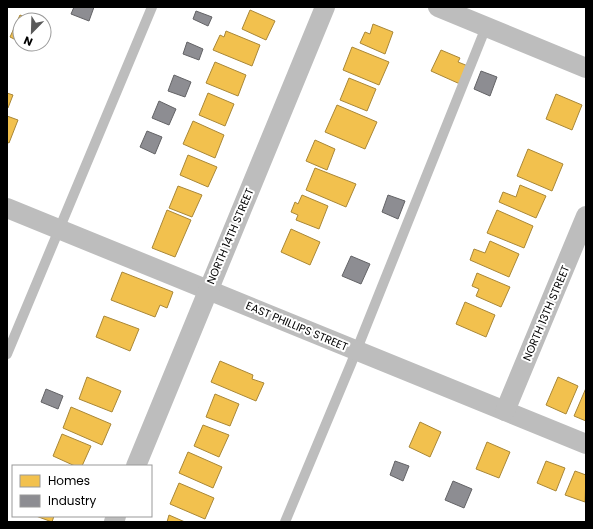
<svg xmlns="http://www.w3.org/2000/svg" width="593" height="529" viewBox="0 0 593 529" font-family="Poppins,sans-serif">
	<style>
		.homes { fill: #f2c14e; stroke: #a98737 }
		.industry { fill: #8d8d92; stroke: #636366 }
		.lines { fill: none; stroke-linecap: round; stroke-linejoin: round }
		.service { stroke: #bdbdbd; stroke-width: 10 }
		.minor { stroke: #bdbdbd; stroke-width: 20 }
		.labels { text-anchor: middle; dominant-baseline: central; stroke-width: 4; stroke-linejoin: round; paint-order: stroke }
		.street-label { font-size: 11px; fill: #000; stroke: #fff }
	</style>
	<rect width="100%" height="100%" fill="#fff"/>
	<g class="homes">
		<path d="M250,10L275,21L266,40L242,29Z"/>
		<path d="M20,15L31,20H20V42L10,37Z"/>
		<path d="M373,24L393,32L385,54L360,43L365,32L370,34Z"/>
		<path d="M226,31L260,45L252,66L213,50L220,35L224,37Z"/>
		<path d="M25,44H39L37,49Z"/>
		<path d="M352,47L389,62L379,85L343,70Z"/>
		<path d="M441,50L460,58L458,62L468,66L460,84L431,71Z"/>
		<path d="M215,62L246,75L238,96L206,83Z"/>
		<path d="M349,78L376,89L367,111L340,100Z"/>
		<path d="M7,93L13,95L8,108L7,107Z"/>
		<path d="M208,93L234,104L225,126L199,115Z"/>
		<path d="M556,94L582,105L572,130L546,119Z"/>
		<path d="M337,105L377,122L365,149L325,132Z"/>
		<path d="M7,116L18,120L9,143L7,142Z"/>
		<path d="M193,121L224,135L215,158L183,144Z"/>
		<path d="M315,140L335,149L327,170L306,161Z"/>
		<path d="M528,149L563,164L552,191L517,176Z"/>
		<path d="M188,155L217,167L208,187L180,175Z"/>
		<path d="M315,168L356,184L346,207L306,190Z"/>
		<path d="M520,185L546,196L536,218L499,202L503,192L516,197Z"/>
		<path d="M178,186L202,195L192,217L169,208Z"/>
		<path d="M302,195L328,206L319,229L296,220L298,215L291,212L295,202L298,204Z"/>
		<path d="M167,210L191,220L175,257L152,248Z"/>
		<path d="M497,210L533,226L524,248L487,233Z"/>
		<path d="M291,229L320,242L310,265L281,252Z"/>
		<path d="M490,241L519,254L509,277L470,260L474,249L485,253Z"/>
		<path d="M122,272L173,292L167,308L160,305L155,317L111,300Z"/>
		<path d="M477,273L510,287L501,307L476,296L479,289L472,286Z"/>
		<path d="M465,302L495,315L486,337L456,324Z"/>
		<path d="M104,316L139,329L130,351L96,337Z"/>
		<path d="M220,361L253,375L252,379L264,383L256,401L211,382Z"/>
		<path d="M87,377L121,391L112,412L79,399Z"/>
		<path d="M558,377L578,386L566,414L546,405Z"/>
		<path d="M586,388V421L574,416Z"/>
		<path d="M215,394L239,404L230,426L206,417Z"/>
		<path d="M71,407L111,424L102,445L63,428Z"/>
		<path d="M420,422L441,432L430,457L409,447Z"/>
		<path d="M203,425L229,435L219,457L194,446Z"/>
		<path d="M62,434L91,446L82,466H75L53,456Z"/>
		<path d="M487,442L510,452L499,478L476,469Z"/>
		<path d="M188,452L222,467L213,488L179,473Z"/>
		<path d="M546,461L565,468L556,491L537,483Z"/>
		<path d="M575,471L586,475L585,502L565,495Z"/>
		<path d="M179,483L214,498L205,519L170,504Z"/>
		<path d="M169,515L185,522H167Z"/>
		<path d="M36,516H54L52,522Z"/>
	</g>
	<g class="industry">
		<path d="M74,7H94L89,21L71,14Z"/>
		<path d="M196,11L212,17L208,26L193,19Z"/>
		<path d="M187,42L203,49L199,60L183,54Z"/>
		<path d="M481,71L497,77L490,96L474,89Z"/>
		<path d="M174,75L191,82L185,97L168,91Z"/>
		<path d="M159,101L176,109L169,125L152,118Z"/>
		<path d="M147,131L162,137L155,154L140,147Z"/>
		<path d="M388,195L405,201L398,219L382,212Z"/>
		<path d="M351,256L370,264L361,284L342,276Z"/>
		<path d="M46,389L63,396L58,409L41,402Z"/>
		<path d="M395,461L409,466L403,481L390,475Z"/>
		<path d="M453,481L472,489L464,508L445,500Z"/>
	</g>
	<g class="lines">
		<g class="service">
			<path d="M7,354L152,7"/>
			<path d="M285,522L351,364L486,27"/>
		</g>
		<g class="minor">
			<path d="M438,7L586,68"/>
			<path d="M7,208L586,444"/>
			<path d="M505,411L586,216"/>
			<path d="M136,466L325,7"/>
			<path d="M114,522L116,516"/>
		</g>
	</g>
	<g class="labels">
		<g class="street-label">
			<text transform="translate(230 236) rotate(-67)">NORTH 14TH STREET</text>
			<text transform="translate(546 313) rotate(-67)">NORTH 13TH STREET</text>
			<text transform="translate(297 326) rotate(23)">EAST PHILLIPS STREET</text>
		</g>
	</g>
	<rect width="593" height="529" fill="none" stroke="#000000" stroke-width="16"/>
	<rect x="12" y="465" width="140" height="52" fill="#ffffff" stroke="#999999"/>
	<rect x="20" y="475" width="20" height="12" fill="#f2c14e" stroke="#999999"/>
	<text x="48" y="485" font-size="12" fill="#000000">Homes</text>
	<rect x="20" y="495" width="20" height="12" fill="#8d8d92" stroke="#999999"/>
	<text x="48" y="505" font-size="12" fill="#000000">Industry</text>
	<g transform="translate(32 32) rotate(203)"><circle r="19" fill="#ffffff" stroke="#999999"/>
	<path d="M0-3L7 15L0 10L-7 15Z" fill="#595959"/>
	<text y="-6" font-size="11" font-weight="bold" text-anchor="middle" fill="#000000">N</text>
	</g>
</svg>
